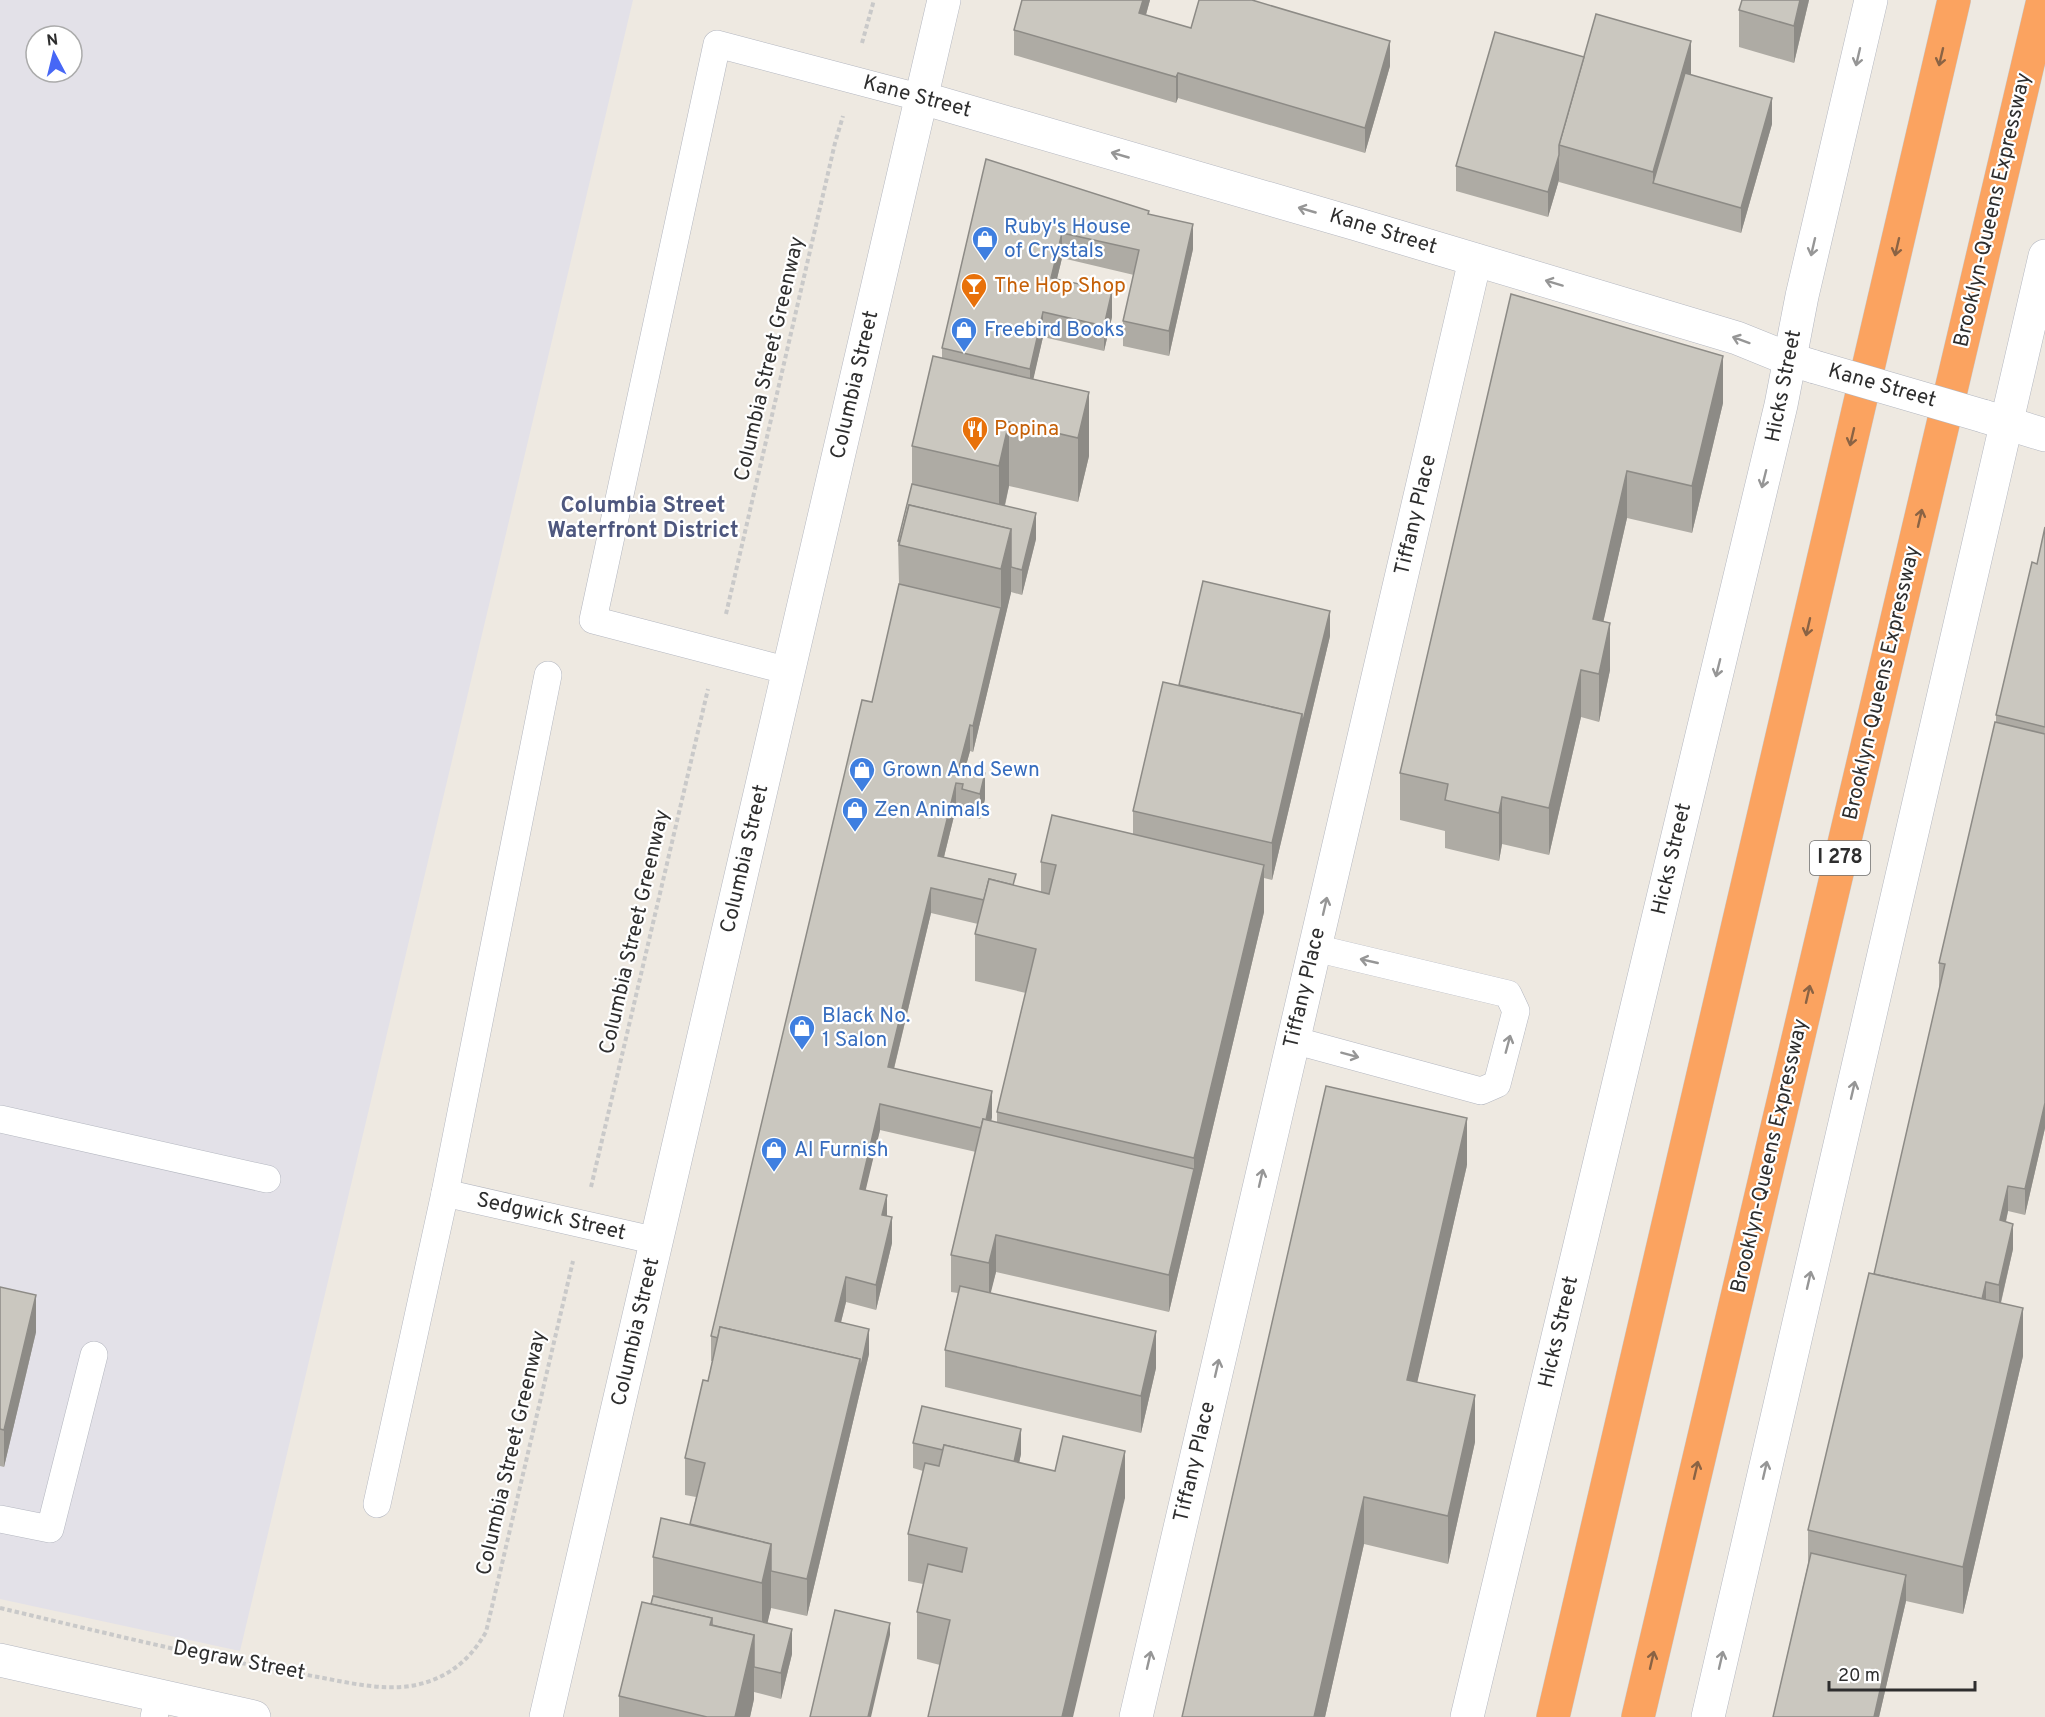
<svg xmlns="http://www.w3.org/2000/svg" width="2045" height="1717" viewBox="0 0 2045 1717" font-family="Overpass,sans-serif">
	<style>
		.industrial { fill: #e3e1e8; fill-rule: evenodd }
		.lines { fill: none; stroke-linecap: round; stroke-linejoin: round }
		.service-casing { stroke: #b4b7c0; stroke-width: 28 }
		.minor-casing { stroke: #b4b7c0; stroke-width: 34 }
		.tertiary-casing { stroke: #b4b7c0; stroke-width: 34 }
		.secondary-casing { stroke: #b4b7c0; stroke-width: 34 }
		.motorway-casing { stroke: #c9c9c9; stroke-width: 34 }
		.path { stroke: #c9c9c9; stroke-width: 4; stroke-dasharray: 4.5 3; stroke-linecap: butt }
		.service { stroke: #fff; stroke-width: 27 }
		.minor { stroke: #fff; stroke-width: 33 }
		.tertiary { stroke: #fff; stroke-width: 33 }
		.secondary { stroke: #fff; stroke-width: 33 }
		.motorway { stroke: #fba360; stroke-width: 33 }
		.minor-bridge-casing { stroke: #b4b7c0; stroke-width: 34; stroke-linecap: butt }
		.minor-bridge { stroke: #fff; stroke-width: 33 }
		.wall { fill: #aeaba4; fill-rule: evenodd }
		.shaded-wall { fill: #8d8b86 }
		.building { fill: #cac7bf; stroke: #8d8b86; stroke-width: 1.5 }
		.oneway { stroke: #969696 }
		.oneway2 { stroke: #8a6344 }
		.labels { text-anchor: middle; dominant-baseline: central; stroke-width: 4.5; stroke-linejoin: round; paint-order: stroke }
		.shield { fill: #fff; stroke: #6d6d6d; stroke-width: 1.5 }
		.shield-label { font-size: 20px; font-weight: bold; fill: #2e2e2e }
		.street-label { font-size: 21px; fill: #2e2e2e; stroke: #fff }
		.shop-label { font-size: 21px; fill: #366cbe; stroke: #fff; text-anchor: start }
		.food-label { font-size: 21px; fill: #c56008; stroke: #fff; text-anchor: start }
		.neighbourhood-label { font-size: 22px; font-weight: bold; fill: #4e577e; stroke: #fff }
	</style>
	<rect width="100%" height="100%" fill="#eee9e1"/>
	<path class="industrial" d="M0,0H633L240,1651L0,1599ZM36,36H72V72H36Z"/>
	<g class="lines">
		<g class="service-casing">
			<g id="service">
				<path d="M789,671L593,620L717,44L922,98"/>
				<path d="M1293,1040L1481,1091L1497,1084L1516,1011L1508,994L1315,948"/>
				<path d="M0,1119L267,1179"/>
				<path d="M445,1193L657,1241"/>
				<path d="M377,1504L445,1193L548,675"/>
				<path d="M0,1519L50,1529L94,1355"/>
				<path d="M154,1717L159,1696"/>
			</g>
		</g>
		<g class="minor-casing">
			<g id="minor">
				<path d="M922,98L1356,224L1737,338L1789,359L1815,367"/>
				<path d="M1983,416L2045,435"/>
				<path d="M1136,1717L1475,260"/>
			</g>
		</g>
		<g class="tertiary-casing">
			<g id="tertiary">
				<path d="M1467,1717L1781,405L1802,296L1871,0"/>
				<path d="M1708,1717L2045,256"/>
			</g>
		</g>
		<g class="secondary-casing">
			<g id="secondary">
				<path d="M0,1660L254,1717"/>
				<path d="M546,1717L944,0"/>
			</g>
		</g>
		<g class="motorway-casing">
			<g id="motorway">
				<path d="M1553,1717L1954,0"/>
				<path d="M1638,1717L2043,0"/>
			</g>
		</g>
		<g class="path">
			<path d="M862,43L874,0"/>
			<path d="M726,614L835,143L843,116"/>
			<path d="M591,1187L708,689"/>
			<path d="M0,1608C102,1632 204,1658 307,1675C342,1681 381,1692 416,1685C448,1678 470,1660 486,1632L573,1261"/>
		</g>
		<use href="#service" class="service"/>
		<use href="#minor" class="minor"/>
		<use href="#tertiary" class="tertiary"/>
		<use href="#secondary" class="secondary"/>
		<use href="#motorway" class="motorway"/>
		<g class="minor-bridge-casing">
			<path id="minor-bridge" d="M1815,367L1983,416"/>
		</g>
		<use href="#minor-bridge" class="minor-bridge"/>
	</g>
	<g class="wall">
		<path d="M1022,0H1150L1146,15L1191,28L1390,66L1365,153L1178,98L1176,103L1014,55V30Z"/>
		<path d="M1742,0H1809L1794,63L1739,47V10Z"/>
		<path d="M1584,57L1691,75L1772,124L1741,233L1559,182V180L1548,217L1456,191V166Z"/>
		<path d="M986,159L1149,214L1193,249L1169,356L1123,346V321L1134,275L1062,258L1057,279L1112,317L1104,351L1043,337L1033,379L1089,392V456L1078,502L1009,486L1005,506L1036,539L1022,595L1011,592L973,752L970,751L965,769L985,799L980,819L962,814V809L956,808L944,857L1016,886L1041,892V862L1133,834V811L1179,685L1330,636L1272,880L1264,878V912L1169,1312L996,1272L990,1293L1156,1368L1141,1433L945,1387V1350L958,1293L951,1292V1255L976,1152L880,1130L865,1190L887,1216L892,1243L876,1310L846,1302L841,1322L869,1354L807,1616L771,1608L767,1623L792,1654L781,1699L754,1692V1699L750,1717H619V1696L653,1596V1557L690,1524L696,1497L685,1495V1458L708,1381L712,1361H711V1336L872,702L899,584L898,541L912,484V446L942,358V348ZM931,913L978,924L975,934V981L1026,993L997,1112V1123L991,1121L992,1117L894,1069Z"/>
		<path d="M1511,294L1723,403L1692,533L1627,518L1603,622L1610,670L1599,722L1581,717L1549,855L1502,844L1499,861L1445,848V831L1400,820V773Z"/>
		<path d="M2045,527V1128L2025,1215L2008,1211L2006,1222L2013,1249L2001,1303L2023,1356L1963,1614L1906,1601L1879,1717H1773L1808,1564V1530L1874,1274L1940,988H1939V963L1996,722V715L2037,564Z"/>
		<path d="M1467,1165L1417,1382L1475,1442L1448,1564L1364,1544L1325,1717H1182Z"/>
		<path d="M0,1287L36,1332L4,1467L0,1466Z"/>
		<path d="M913,1443L1021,1454L1019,1463L1125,1498L940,1665L917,1659V1612L923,1584L908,1581V1534L923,1471L913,1468Z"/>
	</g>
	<g class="shaded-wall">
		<path d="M1143,0H1150L1139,39V13Z"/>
		<path d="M1800,0H1809L1794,63V26Z"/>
		<path d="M1390,41V66L1365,153V128Z"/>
		<path d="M1691,41V78L1653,183V209V172Z"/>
		<path d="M1178,73V98L1176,103V77Z"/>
		<path d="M1772,98V124L1741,233V208Z"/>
		<path d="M1559,155V180L1548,217V192Z"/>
		<path d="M1193,224V249L1169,356V331Z"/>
		<path d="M1062,233V258L1051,303V278Z"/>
		<path d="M1112,291V317L1104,351V326Z"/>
		<path d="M1043,312V337L1030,394V369Z"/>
		<path d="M1723,356V403L1692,533V486Z"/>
		<path d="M1089,392V456L1078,502V438Z"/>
		<path d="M1009,422V486L999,530V466Z"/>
		<path d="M1627,471V518L1593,667V619Z"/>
		<path d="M1036,513V539L1022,595V570Z"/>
		<path d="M1011,529V593L973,752V726L1001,608V569Z"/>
		<path d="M1330,611V636L1272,880V843L1302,714Z"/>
		<path d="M1610,623V670L1599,722V674Z"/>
		<path d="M1581,670V717L1549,855V808Z"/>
		<path d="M970,725V751L961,784L959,767Z"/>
		<path d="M985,773V799L980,819V794Z"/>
		<path d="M956,783V808L938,881V856Z"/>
		<path d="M1502,797V844L1499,861V813Z"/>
		<path d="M1264,865V912L1169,1312V1275L1194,1169V1158Z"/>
		<path d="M931,888V913L888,1093V1067Z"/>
		<path d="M992,1091V1117L984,1154V1128Z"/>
		<path d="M2045,1103V1128L2025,1215V1189Z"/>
		<path d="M880,1104V1130L860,1214V1189Z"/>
		<path d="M1467,1118V1165L1407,1427V1380Z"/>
		<path d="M2008,1186V1211L2000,1246V1220Z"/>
		<path d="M887,1195V1220L882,1215Z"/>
		<path d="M892,1217V1243L876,1310V1285Z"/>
		<path d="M2013,1224V1249L1999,1310V1285Z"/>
		<path d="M996,1235V1272L989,1300V1263Z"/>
		<path d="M846,1277V1302L835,1346V1321Z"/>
		<path d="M1986,1282V1307L1977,1320Z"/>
		<path d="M36,1295V1332L4,1467V1430Z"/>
		<path d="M2023,1308V1356L1963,1614V1567Z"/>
		<path d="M869,1329V1354L807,1616V1579L860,1359Z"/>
		<path d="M1156,1331V1368L1141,1433V1396Z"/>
		<path d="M1475,1395V1442L1448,1564V1516Z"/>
		<path d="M1021,1429V1454L1009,1507V1482Z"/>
		<path d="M1125,1451V1498L1073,1717H1062Z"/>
		<path d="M1364,1497V1544L1325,1717H1314Z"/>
		<path d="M771,1544V1608L762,1647V1583Z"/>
		<path d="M1906,1575V1601L1879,1717H1874Z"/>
		<path d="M890,1623V1635L871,1717H868Z"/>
		<path d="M792,1629V1654L781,1699V1673Z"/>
		<path d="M754,1635V1699L750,1717H735Z"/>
	</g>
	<g class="building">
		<path d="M1022,0H1143L1139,13L1191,28L1199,0H1252L1390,41L1365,128L1178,73L1176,77L1014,30Z"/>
		<path d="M1742,0H1800L1794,26L1739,10Z"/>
		<path d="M1596,14L1691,41L1653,172L1559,145Z"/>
		<path d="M1495,32L1584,57L1559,145V155L1548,192L1456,166Z"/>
		<path d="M1685,73L1772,98L1741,208L1653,183Z"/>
		<path d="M986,159L1149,211L1148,214L1193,224L1169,331L1123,321L1139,250L1062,233L1051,278L1112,291L1104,326L1043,312L1030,369L942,348Z"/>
		<path d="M1511,294L1723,356L1692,486L1627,471L1593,619L1610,623L1599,674L1581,670L1549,808L1502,797L1499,813L1445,800L1448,784L1400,773Z"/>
		<path d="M933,356L1089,392L1078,438L1009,422L999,466L912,446Z"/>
		<path d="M912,484L1036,513L1022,570L1011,567V529L909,505L900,541H898Z"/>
		<path d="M909,505L1011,529L1001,569L899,545Z"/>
		<path d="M2045,527V727L1996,715L2032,562L2037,564Z"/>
		<path d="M1203,581L1330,611L1302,725V714L1179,685Z"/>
		<path d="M899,584L1001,608L973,726L970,725L959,767L985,773L980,794L962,789L963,784L956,783L938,856L1016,874L1013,885L989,879L984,900L931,888L888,1067L992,1091L986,1120L983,1119L981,1128L880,1104L860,1189L887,1195L882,1215L892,1217L876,1285L846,1277L835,1321L869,1329L860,1371V1359L720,1327L718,1338L711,1336L862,700L872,702Z"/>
		<path d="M1163,682L1302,714L1272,843L1133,811Z"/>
		<path d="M1995,722L2045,734V1103L2025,1189L2008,1186L2000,1220L2013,1224L1999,1285L1986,1282L1982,1299L1874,1274L1945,964L1939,963Z"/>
		<path d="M1052,815L1264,865L1194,1158L997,1112L1036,949L975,934L989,879L1049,894L1056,865L1041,862Z"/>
		<path d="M1326,1086L1467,1118L1407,1380L1475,1395L1448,1516L1364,1497L1314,1717H1182Z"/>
		<path d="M983,1119L1194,1169L1169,1275L996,1235L989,1263L951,1255Z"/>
		<path d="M1869,1273L2023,1308L1963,1567L1808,1530Z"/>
		<path d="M960,1286L1156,1331L1141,1396L945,1350Z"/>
		<path d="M0,1287L36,1295L4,1430L0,1429Z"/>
		<path d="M720,1327L860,1359L807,1579L771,1571V1544L690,1524L705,1463L685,1458L703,1380L708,1381Z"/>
		<path d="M922,1406L1021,1429L1014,1462L944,1445L943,1450L913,1443Z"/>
		<path d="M1063,1436L1125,1451L1062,1717H928L950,1620L917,1612L928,1564L962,1572L967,1548L908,1534L925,1463L939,1466L944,1445L1055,1471Z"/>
		<path d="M661,1518L771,1544L762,1583L653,1557Z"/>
		<path d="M1811,1553L1906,1575L1874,1717H1773Z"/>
		<path d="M653,1596L792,1629L781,1673L754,1667V1635L712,1625V1618L651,1604Z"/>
		<path d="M642,1602L712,1618L710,1625L754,1635L735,1717H707L619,1696Z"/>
		<path d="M835,1610L890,1623L868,1717H810Z"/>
	</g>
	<defs><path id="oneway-shaft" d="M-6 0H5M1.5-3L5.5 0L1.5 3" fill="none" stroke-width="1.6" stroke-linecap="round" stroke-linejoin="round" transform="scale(1.5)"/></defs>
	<g class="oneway">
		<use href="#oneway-shaft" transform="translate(1858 57) rotate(103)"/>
		<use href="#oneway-shaft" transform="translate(1120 155) rotate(-164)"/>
		<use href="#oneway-shaft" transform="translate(1307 210) rotate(-164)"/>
		<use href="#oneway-shaft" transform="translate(1813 247) rotate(103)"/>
		<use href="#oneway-shaft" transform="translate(1554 283) rotate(-163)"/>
		<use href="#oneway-shaft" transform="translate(1741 340) rotate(-160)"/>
		<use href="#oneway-shaft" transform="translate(1764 479) rotate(104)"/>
		<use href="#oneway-shaft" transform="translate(1718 668) rotate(104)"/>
		<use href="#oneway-shaft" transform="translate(1325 906) rotate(-77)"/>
		<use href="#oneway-shaft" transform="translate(1369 961) rotate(-167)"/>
		<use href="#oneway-shaft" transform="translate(1508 1044) rotate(-75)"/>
		<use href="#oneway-shaft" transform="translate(1350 1055) rotate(15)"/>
		<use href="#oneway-shaft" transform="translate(1853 1090) rotate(-77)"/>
		<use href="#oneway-shaft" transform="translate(1261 1178) rotate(-77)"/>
		<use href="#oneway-shaft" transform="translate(1809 1280) rotate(-77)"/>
		<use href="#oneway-shaft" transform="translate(1217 1368) rotate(-77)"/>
		<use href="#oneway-shaft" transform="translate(1765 1470) rotate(-77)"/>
		<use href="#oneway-shaft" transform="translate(1149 1660) rotate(-77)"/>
		<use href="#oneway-shaft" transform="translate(1721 1660) rotate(-77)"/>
	</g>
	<g class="oneway2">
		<use href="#oneway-shaft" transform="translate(1941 57) rotate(103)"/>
		<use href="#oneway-shaft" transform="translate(1897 247) rotate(103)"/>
		<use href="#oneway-shaft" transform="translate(1852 437) rotate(103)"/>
		<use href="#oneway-shaft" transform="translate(1920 518) rotate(-77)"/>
		<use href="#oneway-shaft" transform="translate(1808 627) rotate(103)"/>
		<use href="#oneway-shaft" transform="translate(1808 994) rotate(-77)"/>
		<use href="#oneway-shaft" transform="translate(1696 1470) rotate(-77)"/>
		<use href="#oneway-shaft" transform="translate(1652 1660) rotate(-77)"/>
	</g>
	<defs>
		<g id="shop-pin" transform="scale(1.35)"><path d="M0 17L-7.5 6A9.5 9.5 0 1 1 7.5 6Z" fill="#3f7fe0" stroke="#fff"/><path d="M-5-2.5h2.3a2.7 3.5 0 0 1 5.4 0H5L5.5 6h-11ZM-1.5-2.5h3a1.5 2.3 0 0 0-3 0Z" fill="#fff"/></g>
		<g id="bar-pin" transform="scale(1.35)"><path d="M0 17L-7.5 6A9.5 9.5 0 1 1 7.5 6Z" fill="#e8710a" stroke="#fff"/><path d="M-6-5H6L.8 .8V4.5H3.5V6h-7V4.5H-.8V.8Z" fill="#fff"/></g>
		<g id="restaurant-pin" transform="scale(1.35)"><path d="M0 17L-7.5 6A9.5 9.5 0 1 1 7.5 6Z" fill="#e8710a" stroke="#fff"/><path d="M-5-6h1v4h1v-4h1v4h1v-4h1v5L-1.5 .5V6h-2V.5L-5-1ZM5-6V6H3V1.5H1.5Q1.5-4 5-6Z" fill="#fff"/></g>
	</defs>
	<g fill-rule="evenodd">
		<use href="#shop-pin" x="985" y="239"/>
		<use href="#bar-pin" x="974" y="286"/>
		<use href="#shop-pin" x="964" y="330"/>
		<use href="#restaurant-pin" x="975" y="429"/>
		<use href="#shop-pin" x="862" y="770"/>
		<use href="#shop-pin" x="855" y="810"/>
		<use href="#shop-pin" x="802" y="1028"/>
		<use href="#shop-pin" x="774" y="1150"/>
	</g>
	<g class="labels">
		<rect class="shield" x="1810" y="841" width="60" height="34" rx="4.5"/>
		<g class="shield-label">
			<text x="1840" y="858">I 278</text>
		</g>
		<g class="street-label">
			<text transform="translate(917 97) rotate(15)">Kane Street</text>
			<text transform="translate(1993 210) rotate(-77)">Brooklyn-Queens Expressway</text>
			<text transform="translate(1383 232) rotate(17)">Kane Street</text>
			<text transform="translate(770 359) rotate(-77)">Columbia Street Greenway</text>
			<text transform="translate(855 385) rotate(-77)">Columbia Street</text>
			<text transform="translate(1784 386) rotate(-79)">Hicks Street</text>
			<text transform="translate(1882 386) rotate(16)">Kane Street</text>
			<text transform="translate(1416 515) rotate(-77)">Tiffany Place</text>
			<text transform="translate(1882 683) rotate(-77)">Brooklyn-Queens Expressway</text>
			<text transform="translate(745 859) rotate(-77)">Columbia Street</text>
			<text transform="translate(1672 859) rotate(-77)">Hicks Street</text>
			<text transform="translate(635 932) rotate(-77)">Columbia Street Greenway</text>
			<text transform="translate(1305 988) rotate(-77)">Tiffany Place</text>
			<text transform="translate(1770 1156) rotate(-77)">Brooklyn-Queens Expressway</text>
			<text transform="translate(551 1217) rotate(13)">Sedgwick Street</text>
			<text transform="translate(636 1332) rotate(-77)">Columbia Street</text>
			<text transform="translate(1559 1332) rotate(-77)">Hicks Street</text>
			<text transform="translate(512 1453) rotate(-77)">Columbia Street Greenway</text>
			<text transform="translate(1195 1462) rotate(-77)">Tiffany Place</text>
			<text transform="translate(239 1661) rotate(11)">Degraw Street</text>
		</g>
		<g class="shop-label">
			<text x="1004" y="227">Ruby's House<tspan x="1004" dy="24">of Crystals</tspan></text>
			<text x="984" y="330">Freebird Books</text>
			<text x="882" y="770">Grown And Sewn</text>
			<text x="874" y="810">Zen Animals</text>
			<text x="822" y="1016">Black No.<tspan x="822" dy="24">1 Salon</tspan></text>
			<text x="794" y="1150">AI Furnish</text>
		</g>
		<g class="food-label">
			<text x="994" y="286">The Hop Shop</text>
			<text x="994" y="429">Popina</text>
		</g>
		<g class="neighbourhood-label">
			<text x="643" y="506">Columbia Street<tspan x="643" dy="25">Waterfront District</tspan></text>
		</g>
	</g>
	<g transform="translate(54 54) rotate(353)"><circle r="28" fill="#ffffff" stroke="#ababab" stroke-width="1.5"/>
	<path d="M0-4.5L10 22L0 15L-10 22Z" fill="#4767f6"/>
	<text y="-9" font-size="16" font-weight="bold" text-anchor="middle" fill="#2e2e2e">N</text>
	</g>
	<path d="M1829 1681v9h146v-9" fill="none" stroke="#2e2e2e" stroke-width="3"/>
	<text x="1838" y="1681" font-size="18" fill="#2e2e2e" stroke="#ffffff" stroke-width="4.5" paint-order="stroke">20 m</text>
</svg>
